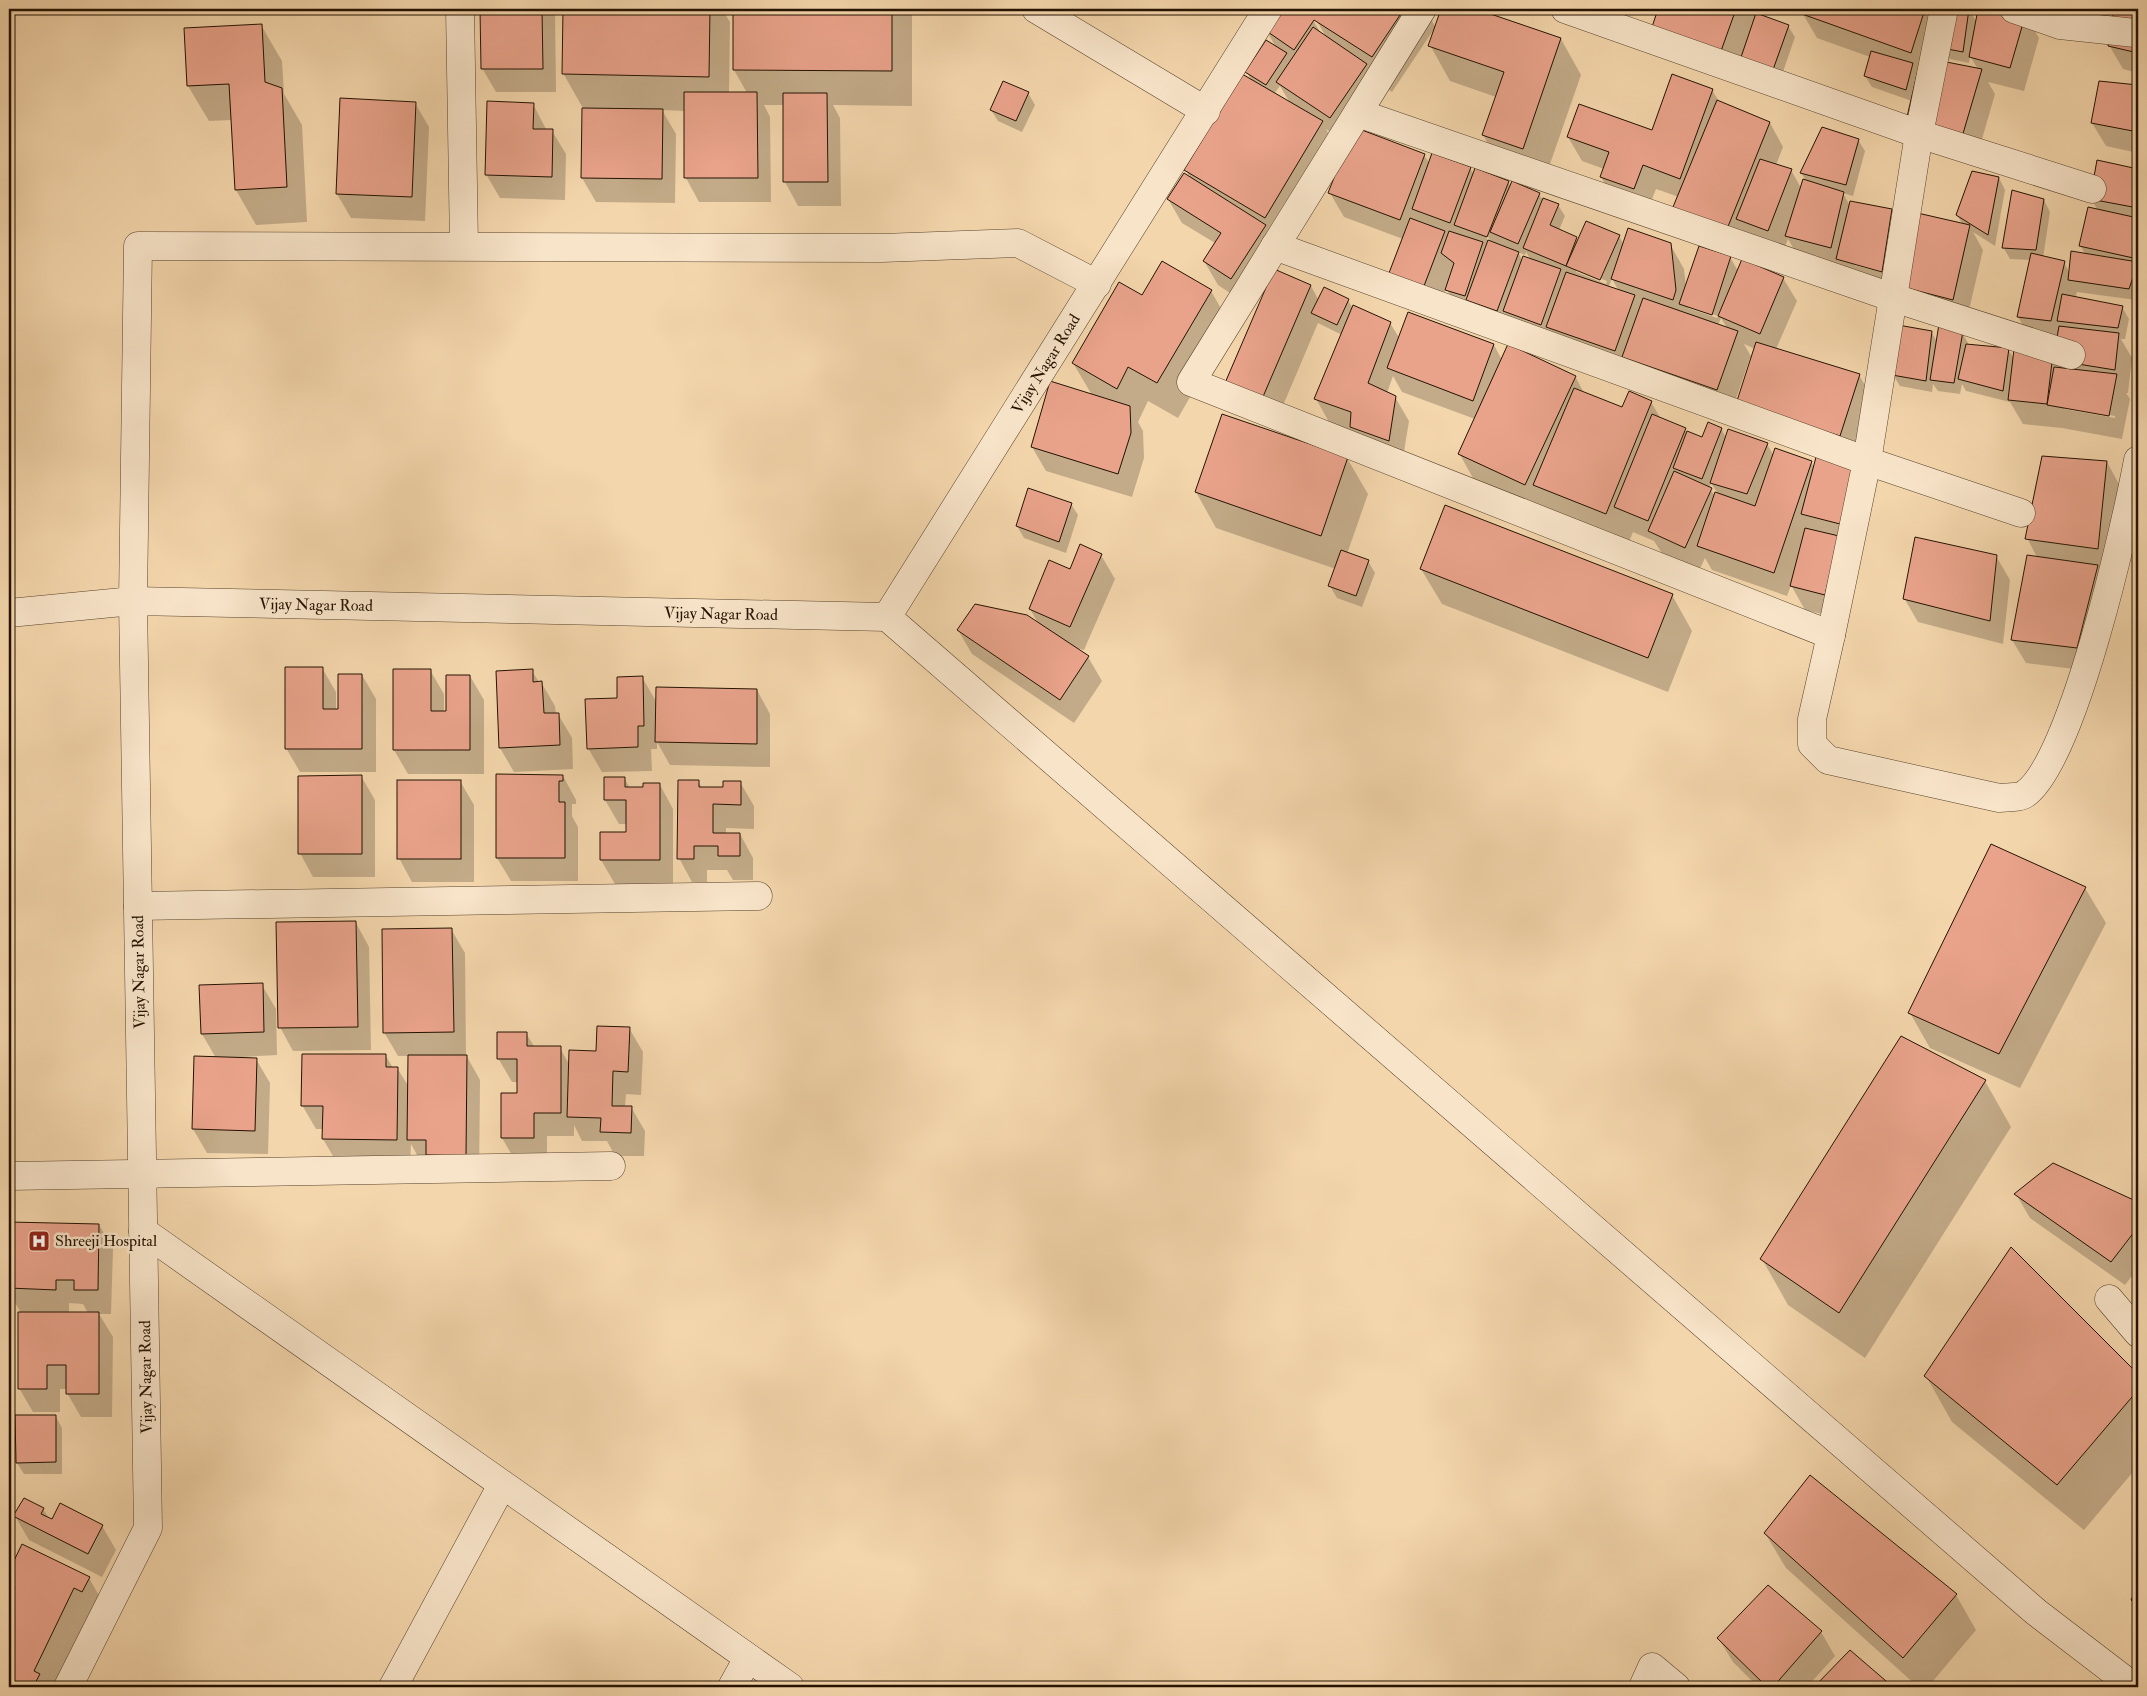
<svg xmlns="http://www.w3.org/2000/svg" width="2147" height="1696" viewBox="0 0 2147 1696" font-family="'IM FELL Double Pica',serif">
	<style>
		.shadow { fill: #0003; fill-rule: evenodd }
		.building { fill: #e9a38b; stroke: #231200 }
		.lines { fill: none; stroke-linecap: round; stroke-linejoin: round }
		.minor-casing { stroke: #57432b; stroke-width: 29 }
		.minor { stroke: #f8e4c9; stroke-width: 28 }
		.labels { text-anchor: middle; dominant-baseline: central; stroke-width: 5; stroke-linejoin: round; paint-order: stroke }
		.street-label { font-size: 16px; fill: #231200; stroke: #f8e4c9 }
		.poi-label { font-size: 16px; fill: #231200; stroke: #f8e4c9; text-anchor: start }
	</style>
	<rect width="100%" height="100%" fill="#f4d6ac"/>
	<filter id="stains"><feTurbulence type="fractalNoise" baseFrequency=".004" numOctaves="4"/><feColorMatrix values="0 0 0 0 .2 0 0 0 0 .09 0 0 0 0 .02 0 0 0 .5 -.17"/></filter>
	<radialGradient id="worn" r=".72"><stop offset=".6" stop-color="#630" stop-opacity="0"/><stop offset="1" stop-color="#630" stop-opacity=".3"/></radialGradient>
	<g class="shadow">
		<path d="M481,9H555L556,92H496L482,68Z"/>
		<path d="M564,9H722L730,22L729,93H747L734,70V9H912V106L833,105L840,118L841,206H798L785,182V105H764L770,117L771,202H699L686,178L685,111L662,110L676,134L675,203L596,202L582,178L584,110L563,73Z"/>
		<path d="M1281,9H1425L1436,28L1442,9H1472L1561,39L1581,75L1543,184L1503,170L1483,135L1496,97L1450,81L1430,45L1434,29L1392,92L1375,80L1344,141L1326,129L1343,159L1424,155L1430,164L1470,168L1474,175L1508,182L1511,187L1539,194L1542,199L1558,205L1565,216L1559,230L1576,238L1578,242L1619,236L1624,245L1670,244L1684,269L1686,287L1730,257L1738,271L1783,278L1797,301L1776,349L1859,375L1873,399L1854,459L1752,358H1750L1731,413L1518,335L1506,315L1503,322L1453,301L1446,288L1438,309L1404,297L1403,239L1344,217L1330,193L1343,160L1245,303L1218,285L1204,261L1215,243L1182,223L1168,199L1190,178L1186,170L1251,80L1247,72L1277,49L1266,30ZM1314,16L1325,35H1322L1311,17ZM1280,86L1290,103L1274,94ZM1485,231L1491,242H1489L1483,232ZM1518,252L1525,255L1526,252L1531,260H1522ZM1576,269L1607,281L1606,284L1576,272ZM1612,279L1619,291L1608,288ZM1688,306L1718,316L1717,318L1688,308ZM1721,318L1727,328L1718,325ZM1744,344L1755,349L1752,358Z"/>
		<path d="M1659,9H1758L1756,14L1788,26L1795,37L1776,92L1653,27Z"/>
		<path d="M1806,9H1969L1977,23L1980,9H2000L2025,14L2039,38L2024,91L1988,82L1995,94L1976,160L1912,101L1872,87L1865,76L1870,57L1817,38L1803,14ZM1970,56L1978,69L1930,60L1945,58L1969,63Z"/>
		<path d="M2115,9H2138V73L2123,69L2109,45Z"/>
		<path d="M261,25L282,61L284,94L302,125L307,222L256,225L236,190L232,120L209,121L188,86Z"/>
		<path d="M2100,82L2138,86V153L2106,146L2092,123Z"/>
		<path d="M1004,83L1028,93L1035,105L1022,132L998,121L991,110Z"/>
		<path d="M1712,90L1720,103L1770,123L1783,147L1776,165L1791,170L1801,188L1807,182L1801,173L1858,140L1865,151L1853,196L1843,193L1850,206L1891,210L1900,224L1963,225L1957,215L1999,178L2005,190L1995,246L1973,232L1983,250L1966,323L1800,260L1788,239L1782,254L1689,231L1675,207L1679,197L1656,189L1647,212L1615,201L1601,177L1604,169L1582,161L1568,137L1653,132ZM1854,263L1888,272V274L1854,265Z"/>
		<path d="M415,103L429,127L425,221L351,218L337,194Z"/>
		<path d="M533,104L547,131H552L566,154L565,200L500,198L486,174Z"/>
		<path d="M2098,162L2138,170V293L2136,300L2077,292L2075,298L2122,307L2129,319L2125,339H2121L2132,358L2128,393H2126L2130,399L2122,439L2062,428L2023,424L2010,402L1966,391L1962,384L1960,394L1938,391L1933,384L1932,392L1900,386L1893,375L1932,333L1937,342L1962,332L1969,345L2008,349L2014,359L2029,335L2018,317L2031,260L2010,259L2003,247L2044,200L2050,212L2043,258L2064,263L2070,273L2085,254L2081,246L2098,211L2091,198ZM2064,406L2115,416V418L2064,409Z"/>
		<path d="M1311,286L1319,301L1348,300L1353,309L1390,323L1400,339L1409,314L1494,345L1502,360L1575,376L1584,393L1623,409L1651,402L1661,419L1703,439L1721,428L1726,438L1767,444L1774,456L1811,462L1814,468H1854L1839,618L1805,610L1791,585L1787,596L1712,570L1705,558L1699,571L1663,555L1654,541L1633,532L1626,549L1479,489L1459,453L1475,419L1402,392L1393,376L1387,393L1395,397L1409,421L1402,464L1365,451L1354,432L1329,422L1316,399L1342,335L1318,323L1276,422L1240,407ZM1711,483L1717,492L1715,496L1709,488Z"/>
		<path d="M1211,291L1231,326L1178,418L1148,401L1138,422L1143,431L1144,458L1132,497L1046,471L1032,447L1092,395L1073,363L1142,297Z"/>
		<path d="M1223,415L1347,458L1368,494L1347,554L1368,561L1375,573L1362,607L1337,598L1330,586L1336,569L1216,528L1196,492Z"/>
		<path d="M2107,462L2120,486L2090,671L2026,663L2012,640L2037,557L2027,538Z"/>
		<path d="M1071,504L1078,515L1066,553L1024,538L1017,526Z"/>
		<path d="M1101,555L1115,579L1084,650L1073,647L1088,657L1102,681L1074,723L972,654L958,630L1038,623L1030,609Z"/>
		<path d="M1996,556L2010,580L2003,644L1918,622L1904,598Z"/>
		<path d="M1421,569L1672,595L1692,631L1668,692L1442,604Z"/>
		<path d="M322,668L336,692V710H339L362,675L376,699V772H300L286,748Z"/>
		<path d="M430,670L444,694V712H447L470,676L484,700V774H408L394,750Z"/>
		<path d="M532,671L539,682H541L555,706L556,714H558L572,738L573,769L514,772L500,748Z"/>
		<path d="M642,677L657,703L757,690L770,714V767L670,765L657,742V749H651L652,771L602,772L588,748Z"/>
		<path d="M361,776L375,800V877H313L300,853Z"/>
		<path d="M563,776L576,800V804H572V816L578,827V881H511L497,858Z"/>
		<path d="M624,778L630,788L660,785L673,809V884H615L601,860L627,833V824H619L605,800Z"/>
		<path d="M460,781L474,805V882H412L399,858Z"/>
		<path d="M698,781L702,788H724L740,782L754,806V829L726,828V834H740L753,858V880H733L727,870H707V882H692L679,858Z"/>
		<path d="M2085,888L2106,923L2020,1088L1930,1048L1910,1013Z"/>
		<path d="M356,923L369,947L371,1050L293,1051L280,1027Z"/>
		<path d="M451,929L465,953L466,1055L480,1080L479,1180L422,1164L411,1144L410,1164L337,1163L323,1139L324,1129H316L302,1105L386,1056L393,1068H397L409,1087V1056H398L384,1032Z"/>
		<path d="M262,985L276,1009L277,1055L243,1057V1059H256L270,1083L268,1154L207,1153L193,1129L216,1058L202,1034Z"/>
		<path d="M629,1028L643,1052L641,1095L626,1094L625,1107H631L645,1131L644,1156H615L607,1141H582L574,1125V1136H547V1162H516L502,1138L518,1094V1082H512L498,1058L526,1033L535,1048H560L570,1066L597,1053Z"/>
		<path d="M1985,1081L2011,1127L1865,1358L1788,1305L1762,1259Z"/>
		<path d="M2054,1164L2138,1204V1268L2125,1285L2030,1218L2016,1194Z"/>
		<path d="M9,1223L99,1225L113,1249L111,1314H99L113,1337L112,1417H81L67,1393V1389H60V1412H33L19,1388L21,1313L9,1292ZM69,1303L83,1304L88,1313H69Z"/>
		<path d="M2011,1249L2138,1376V1466L2084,1530L1952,1422L1926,1376Z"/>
		<path d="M9,1337L11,1341V1415H9Z"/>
		<path d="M56,1417L62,1428V1474H24L17,1463Z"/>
		<path d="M1810,1477L1956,1595L1976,1630L1928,1687H1918L1786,1568L1765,1533Z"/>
		<path d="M43,1509L50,1520L102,1526L116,1550L102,1577L29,1540L15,1516Z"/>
		<path d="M23,1545L89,1578L109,1613L63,1687H9V1595L15,1598L9,1587V1574Z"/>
		<path d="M2138,1587V1611L2132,1600Z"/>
		<path d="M1821,1632L1835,1656L1807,1687H1758L1733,1662L1719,1639Z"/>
		<path d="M1850,1652L1891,1687H1816Z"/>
	</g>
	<g class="building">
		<path d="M480,9H542L543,69H481Z"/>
		<path d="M563,9H710L709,77L562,74Z"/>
		<path d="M733,9H892V71L733,70Z"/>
		<path d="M1279,9H1404L1372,57L1314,20L1294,50L1265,30Z"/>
		<path d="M1441,9H1476L1561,38L1523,149L1482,135L1504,72L1428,46Z"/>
		<path d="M1658,9H1736L1721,51L1652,27Z"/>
		<path d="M1805,9H1925L1911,53L1802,14Z"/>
		<path d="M1944,9H1969L1963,52L1937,47Z"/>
		<path d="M1978,9H2006L2026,13L2010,68L1969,57Z"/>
		<path d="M2114,9H2138V53L2108,46Z"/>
		<path d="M1756,13L1789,25L1769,81L1737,69Z"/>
		<path d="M262,24L265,82L282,88L287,187L235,190L229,84L187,86L184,28Z"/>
		<path d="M1313,27L1367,64L1330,118L1276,82Z"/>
		<path d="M1266,40L1287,53L1266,85L1245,72Z"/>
		<path d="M1871,51L1913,63L1906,90L1864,76Z"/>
		<path d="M1921,57L1982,69L1962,137L1906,121Z"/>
		<path d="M1242,74L1323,121L1265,218L1184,170Z"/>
		<path d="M1672,74L1713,89L1680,179L1643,165L1634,189L1600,177L1609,152L1567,137L1579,104L1652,130Z"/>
		<path d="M1003,81L1029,92L1016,121L990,110Z"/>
		<path d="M2099,81L2138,85V132L2091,123Z"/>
		<path d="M684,92H757L758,178H684Z"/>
		<path d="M783,93H827L828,182H783Z"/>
		<path d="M340,98L416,102L412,197L336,194Z"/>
		<path d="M1717,100L1770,122L1727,229L1673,207Z"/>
		<path d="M487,101L534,103L533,129H553L552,177L485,175Z"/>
		<path d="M582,108L663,109L662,179L581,178Z"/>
		<path d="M1354,127L1425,154L1400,220L1328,193Z"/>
		<path d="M1822,127L1859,139L1846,185L1800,173Z"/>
		<path d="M1432,153L1471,167L1450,223L1412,209Z"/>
		<path d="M1760,159L1792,169L1768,231L1736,219Z"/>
		<path d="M2097,160L2138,169V208L2090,199Z"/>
		<path d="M1475,168L1509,181L1487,237L1454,225Z"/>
		<path d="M1972,171L1999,177L1988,235L1956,215Z"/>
		<path d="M1184,173L1266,225L1231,279L1203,261L1221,233L1167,199Z"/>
		<path d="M1803,179L1844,192L1831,248L1785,236Z"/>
		<path d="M1512,181L1540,193L1518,244L1490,232Z"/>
		<path d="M2012,190L2044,199L2036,250L2002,248Z"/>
		<path d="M1543,198L1559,204L1550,225L1577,237L1566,266L1523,248Z"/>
		<path d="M1850,201L1892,209L1882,272L1836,259Z"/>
		<path d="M2088,207L2138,218V259L2079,246Z"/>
		<path d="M1900,209L1970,225L1953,300L1891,284Z"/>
		<path d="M1410,218L1445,231L1424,286L1389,273Z"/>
		<path d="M1586,221L1620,235L1600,280L1566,266Z"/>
		<path d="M1628,228L1671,243L1676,290L1673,300L1611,279Z"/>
		<path d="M1449,231L1483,242L1465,296L1445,290L1454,263L1441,253Z"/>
		<path d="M1488,240L1519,252L1497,311L1466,300Z"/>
		<path d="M1699,246L1731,256L1712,315L1679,304Z"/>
		<path d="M2071,251L2138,262L2129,289L2068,280Z"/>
		<path d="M2031,253L2065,261L2051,321L2017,317Z"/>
		<path d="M1523,256L1561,269L1541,325L1503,311Z"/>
		<path d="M1742,259L1784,277L1760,334L1718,316Z"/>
		<path d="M1162,261L1212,290L1157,383L1128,367L1117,389L1072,363L1119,282L1142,295Z"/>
		<path d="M1274,269L1311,285L1262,399L1225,383Z"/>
		<path d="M1566,272L1635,295L1615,351L1546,327Z"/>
		<path d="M1324,287L1349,299L1337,325L1311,313Z"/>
		<path d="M2062,294L2123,306L2118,328L2057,321Z"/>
		<path d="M1643,298L1738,331L1717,390L1622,357Z"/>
		<path d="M1353,305L1391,322L1368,383L1396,396L1389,441L1350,427L1351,412L1314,399Z"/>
		<path d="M1408,312L1494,344L1473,401L1387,368Z"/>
		<path d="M1939,324L1963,331L1954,383L1930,380Z"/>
		<path d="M1898,325L1932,331L1926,381L1892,375Z"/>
		<path d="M2059,326L2119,333L2115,370L2053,360Z"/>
		<path d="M2016,332L2055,337L2047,404L2008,400Z"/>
		<path d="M1756,342L1860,374L1840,436L1736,404Z"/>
		<path d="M1508,344L1576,376L1525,485L1458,454Z"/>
		<path d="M1966,344L2009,348L2003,391L1958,379Z"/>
		<path d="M2054,367L2117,374L2109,416L2047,405Z"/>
		<path d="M1050,381L1130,406L1131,433L1118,474L1031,447Z"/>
		<path d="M1574,388L1622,407L1629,391L1652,401L1606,514L1533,485Z"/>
		<path d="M1222,414L1348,457L1321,536L1195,492Z"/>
		<path d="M1652,414L1686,428L1648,521L1614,507Z"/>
		<path d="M1708,422L1722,428L1702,479L1673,468L1687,431L1702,437Z"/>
		<path d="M1728,429L1768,443L1747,494L1710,483Z"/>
		<path d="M1775,448L1812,461L1774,573L1697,546L1715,492L1755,506Z"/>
		<path d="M2042,456L2107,461L2098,549L2025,539Z"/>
		<path d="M1816,457L1855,467L1840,524L1801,514Z"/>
		<path d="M1674,471L1712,488L1685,548L1648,531Z"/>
		<path d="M1028,488L1072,503L1059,542L1016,526Z"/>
		<path d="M1445,505L1673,594L1648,658L1420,569Z"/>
		<path d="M1805,528L1839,536L1825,595L1790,586Z"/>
		<path d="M1915,537L1997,555L1990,621L1903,599Z"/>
		<path d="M1080,544L1102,554L1070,627L1029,609L1049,560L1070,569Z"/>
		<path d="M1341,550L1369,560L1356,596L1328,586Z"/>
		<path d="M2027,555L2098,565L2077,648L2011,640Z"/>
		<path d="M975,604L1027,615L1089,656L1060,700L957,630Z"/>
		<path d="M285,667H323V709H338V674H362V749H285Z"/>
		<path d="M393,669H431V711H446V675H470V750H393Z"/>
		<path d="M533,669V682L542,681L544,713H559L560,745L499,748L496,671Z"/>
		<path d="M643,676L644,726H638V747L587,749L585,699L617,698V677Z"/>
		<path d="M656,687L757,689V744L655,742Z"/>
		<path d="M496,774L563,775V781H559V802H565V858H496Z"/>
		<path d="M362,775V854H298V776Z"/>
		<path d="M604,777H625V787H643V783H660V860H600V832H626V800H604Z"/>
		<rect x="397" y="780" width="64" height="79"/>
		<path d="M678,780H699V787H723V781H741V805L713,804V833H740V856H718V846H694V859H677Z"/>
		<path d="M1991,844L2086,887L1999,1054L1908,1013Z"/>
		<path d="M356,921L358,1027L278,1028L276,922Z"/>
		<path d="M452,928L454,1032L383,1033L382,929Z"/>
		<path d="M263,983L264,1032L201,1034L199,985Z"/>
		<path d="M597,1026L630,1027L628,1072L613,1071L612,1106H632L631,1133L600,1132L601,1118L567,1117L569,1050L596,1051Z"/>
		<path d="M497,1032H527V1046H561V1113H534V1138H501V1093H517V1059H497Z"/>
		<path d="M1901,1036L1986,1080L1839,1313L1760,1259Z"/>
		<path d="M302,1054H386V1067H398L397,1140L322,1139L323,1106H301Z"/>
		<path d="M408,1055H467L466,1156L426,1155V1140H407Z"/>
		<path d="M194,1056L257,1058L255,1131L192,1129Z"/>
		<path d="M2053,1163L2138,1202V1227L2111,1262L2014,1194Z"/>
		<path d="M9,1222L99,1224L98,1290H74V1280H56V1290L9,1288Z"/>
		<path d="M2011,1247L2138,1374V1390L2057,1485L1924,1376Z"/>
		<path d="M18,1312H99V1394H66V1365H47V1389H18Z"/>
		<path d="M15,1415H56V1462L16,1463Z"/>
		<path d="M1810,1475L1957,1594L1903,1658L1764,1533Z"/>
		<path d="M24,1498L44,1508L41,1514L52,1519L60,1503L103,1525L88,1554L13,1516Z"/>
		<path d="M22,1544L90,1577L82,1592L74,1588L34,1671L40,1674L33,1687H9V1594L12,1595L15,1587L9,1584V1571Z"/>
		<path d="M1768,1585L1822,1631L1773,1687H1767L1717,1638Z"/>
		<path d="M2138,1585V1605L2131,1600Z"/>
		<path d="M1850,1650L1893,1687H1814Z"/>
	</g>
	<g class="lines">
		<g class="minor-casing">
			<g id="minor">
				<path d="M460,9L464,246"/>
				<path d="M1036,9L1206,111"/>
				<path d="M1422,9L1191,382L1831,635L1867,461L1919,134L1944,9"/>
				<path d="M1565,9L1919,134L2092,189"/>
				<path d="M2014,9L2060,25L2135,33"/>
				<path d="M1358,113L1894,298L2071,355"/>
				<path d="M1275,246L1867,461L2021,513"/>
				<path d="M9,613L133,601L138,246L882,248L1018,243L1097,284"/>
				<path d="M887,617L2036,1612L2134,1687"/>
				<path d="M1831,635L1812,719V744L1828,760L1999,798C2007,797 2020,798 2025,794C2073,761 2126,524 2138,460"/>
				<path d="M138,906L758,896"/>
				<path d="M9,1176L611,1166"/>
				<path d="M143,1231L790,1687"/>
				<path d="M2109,1299L2138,1333"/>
				<path d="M68,1687L148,1528L133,601L887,617L1268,9"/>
				<path d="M393,1687L502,1485"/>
				<path d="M732,1687L748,1658"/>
				<path d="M1643,1687L1652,1667L1676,1687"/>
			</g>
		</g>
		<use href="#minor" class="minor"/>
	</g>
	<defs>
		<g id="hospital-square" transform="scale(1.125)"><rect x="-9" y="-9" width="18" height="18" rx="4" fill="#8f2418" stroke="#f8e4c9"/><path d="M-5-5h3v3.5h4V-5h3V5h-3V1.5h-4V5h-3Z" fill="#fff"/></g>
	</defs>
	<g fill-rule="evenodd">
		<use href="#hospital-square" x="39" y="1241"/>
	</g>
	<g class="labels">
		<g class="street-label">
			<text transform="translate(1046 364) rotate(-58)">Vijay Nagar Road</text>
			<text transform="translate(316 605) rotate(1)">Vijay Nagar Road</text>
			<text transform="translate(721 614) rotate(1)">Vijay Nagar Road</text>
			<text transform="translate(139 972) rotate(-91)">Vijay Nagar Road</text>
			<text transform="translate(146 1377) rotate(-91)">Vijay Nagar Road</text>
		</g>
		<g class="poi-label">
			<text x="55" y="1241">Shreeji Hospital</text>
		</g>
	</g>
	<rect width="2147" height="1696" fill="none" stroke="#f4d6ac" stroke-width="30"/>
	<rect x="10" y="10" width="2127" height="1676" fill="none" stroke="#231200" stroke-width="2.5"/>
	<rect x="15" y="15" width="2117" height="1666" fill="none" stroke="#231200"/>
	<rect width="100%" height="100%" filter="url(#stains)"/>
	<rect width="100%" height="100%" fill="url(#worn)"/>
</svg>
